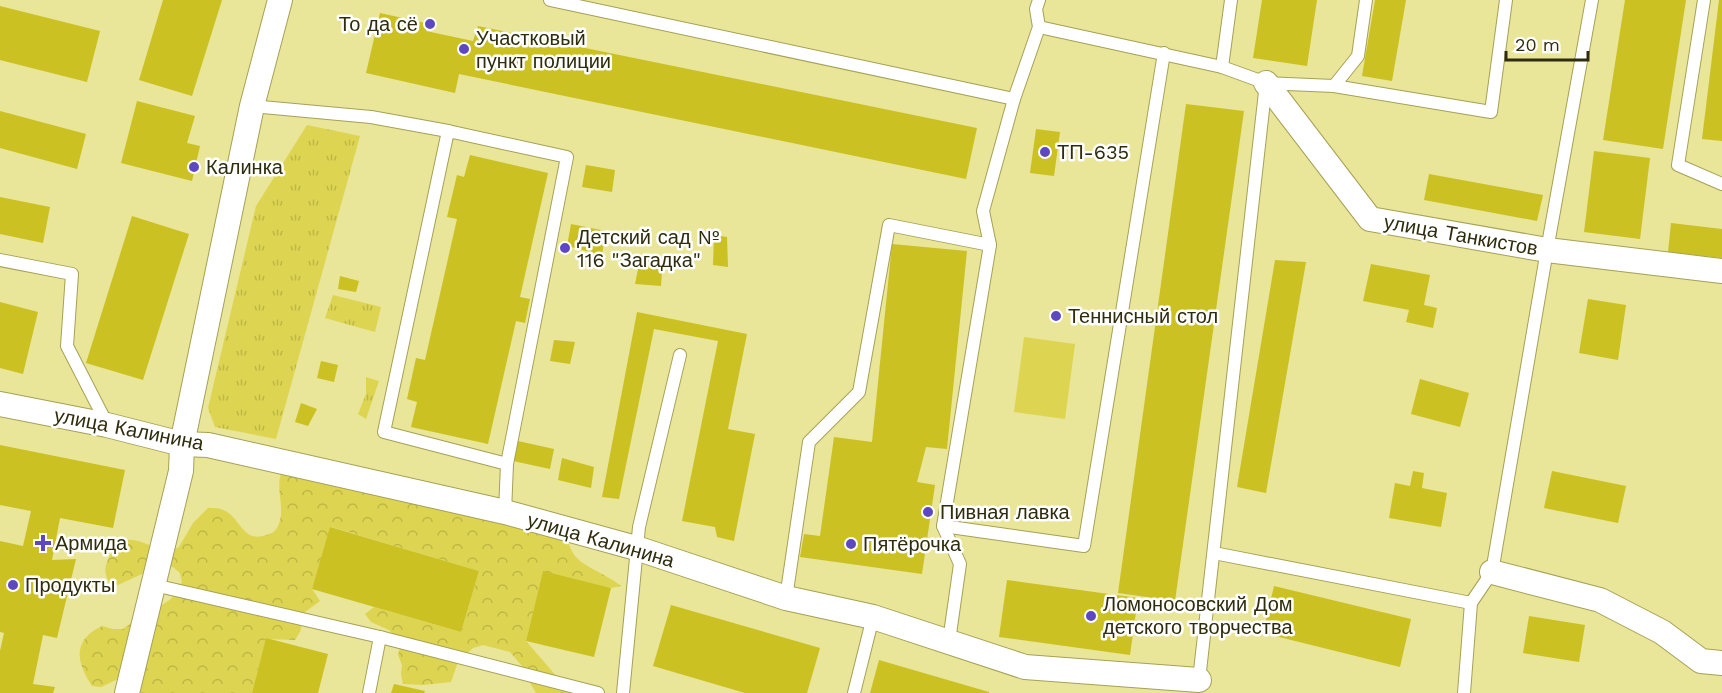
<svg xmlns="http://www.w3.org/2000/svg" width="1722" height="693" viewBox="0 0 1722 693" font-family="'Work Sans',sans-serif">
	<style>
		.grass { fill: url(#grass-tufts) }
		.forest { fill: url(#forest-crowns) }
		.park { fill: #ddd551 }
		.building { fill: #cbc123 }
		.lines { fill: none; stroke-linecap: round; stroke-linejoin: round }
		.lane-casing { stroke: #a5a156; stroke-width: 14 }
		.street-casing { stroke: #a5a156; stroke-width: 26 }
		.lane { stroke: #fff; stroke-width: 12 }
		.street { stroke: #fff; stroke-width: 24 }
		.poi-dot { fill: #5d48c0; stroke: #fff; stroke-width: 2 }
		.labels { text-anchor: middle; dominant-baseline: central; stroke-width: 5; stroke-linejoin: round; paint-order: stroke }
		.poi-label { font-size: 20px; fill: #2f2d0e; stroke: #fff; text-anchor: start }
		.street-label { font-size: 20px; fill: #2f2d0e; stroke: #fff }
	</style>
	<defs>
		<pattern id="grass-tufts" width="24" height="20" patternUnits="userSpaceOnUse" patternTransform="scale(1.5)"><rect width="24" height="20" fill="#ddd551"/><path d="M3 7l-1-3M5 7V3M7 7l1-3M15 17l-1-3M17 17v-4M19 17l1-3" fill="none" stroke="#beb745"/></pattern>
		<pattern id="forest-crowns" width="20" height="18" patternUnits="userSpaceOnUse" patternTransform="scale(1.5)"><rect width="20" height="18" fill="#ddd551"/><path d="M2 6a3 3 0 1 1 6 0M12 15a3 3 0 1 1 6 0" fill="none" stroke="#beb745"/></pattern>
	</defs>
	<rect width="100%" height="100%" fill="#e9e599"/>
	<g class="grass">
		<path d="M307,125L360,136L276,439L215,427L208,408L256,206Z"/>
		<path d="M333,295L381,307L375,332L325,318Z"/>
		<path d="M366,377L379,381L366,419L358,414L366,394Z"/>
	</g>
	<path class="forest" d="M281,474L566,538C569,544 571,551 575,556C584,567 608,575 621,586L611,588L543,572L526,641L571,693H536L525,674L522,666L510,652L483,645L473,648L458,662L451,682L423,685L403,684L401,674L402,665L398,655L400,646L396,637L389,630L371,622L365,614L374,607L461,632L479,571L331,527L312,589L320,601L305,612L300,632L295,640L266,639L252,693H138L118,679L101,687L92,686C76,662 72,640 102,626L113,629H123L152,608L162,605L171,599L182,582L180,573L173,567H163L144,573L118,585L109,582C103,571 105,566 110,555C127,523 149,552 170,550C173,550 176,548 179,547L193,523L208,508C216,508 223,508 230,514C242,525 246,542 266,535C271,534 274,532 277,528C287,510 275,491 281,474Z"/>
	<path class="park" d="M1024,337L1075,344L1065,419L1014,412Z"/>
	<g class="building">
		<path d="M163,0H222L192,96L139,80Z"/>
		<path d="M1262,0H1317L1307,66L1253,58Z"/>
		<path d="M1375,0H1406L1392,81L1362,76Z"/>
		<path d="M1625,0H1686L1663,149L1603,140Z"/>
		<path d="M1719,0H1722V141L1702,139Z"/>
		<path d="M0,6L100,31L87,82L0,60Z"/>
		<path d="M380,13L430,24L426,31L473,41L478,26L977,128L966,179L459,74L455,93L366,73Z"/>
		<path d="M137,101L195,116L187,143L200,146L192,181L121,163Z"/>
		<path d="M1186,104L1244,111L1175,601L1118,593Z"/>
		<path d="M0,111L86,134L77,169L0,148Z"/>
		<path d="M1036,129L1060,132L1054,176L1030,173Z"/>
		<path d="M1594,151L1650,158L1640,239L1584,232Z"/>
		<path d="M470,155L548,173L520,297L530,299L525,323L516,321L488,444L411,427L417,402L407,399L416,358L425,360L457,219L447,217L457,175L464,177Z"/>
		<path d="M586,165L615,170L612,192L582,187Z"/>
		<path d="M1429,174L1543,195L1537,221L1424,200Z"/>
		<path d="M0,197L50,207L43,243L0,234Z"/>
		<path d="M132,216L189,234L143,380L86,363Z"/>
		<path d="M1671,223L1722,229V258L1668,252Z"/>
		<path d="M571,224L606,231L602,255L567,246Z"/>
		<path d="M714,235L727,237L728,267L713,265Z"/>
		<path d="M892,244L967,251L947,449L926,447L917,482L935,485L922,574L800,557L804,534L820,536L834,437L872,442Z"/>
		<path d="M641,254L663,258L661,286L635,284Z"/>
		<path d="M1275,260L1306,262L1266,493L1237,487Z"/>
		<path d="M1371,264L1430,275L1424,305L1437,308L1433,328L1406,322L1409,310L1363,301Z"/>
		<path d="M340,276L359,281L356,292L338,289Z"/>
		<path d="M1588,299L1626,305L1618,360L1579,353Z"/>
		<path d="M0,302L38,312L23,374L0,368Z"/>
		<path d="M637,312L747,334L728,429L755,434L734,541L717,537L715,527L682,521L718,341L654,329L619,499L602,497Z"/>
		<path d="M554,340L575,342L570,364L550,361Z"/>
		<path d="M321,361L338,365L334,382L317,378Z"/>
		<path d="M1420,379L1469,393L1460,427L1411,414Z"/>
		<path d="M301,403L317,409L308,426L295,422Z"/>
		<path d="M518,441L554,449L550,469L513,461Z"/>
		<path d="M0,445L125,470L113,528L60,518L52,560L76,559L57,638L43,635L33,684L55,687L53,693H0V651L4,633L0,632V541L23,546L31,511L0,505Z"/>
		<path d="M562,458L594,467L591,488L558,480Z"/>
		<path d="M1413,471L1424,473L1422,488L1447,493L1441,527L1389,518L1395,483L1410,486Z"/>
		<path d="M1552,471L1626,486L1618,523L1544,508Z"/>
		<path d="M330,527L479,571L461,632L312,589Z"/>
		<path d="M543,571L611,588L594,657L526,641Z"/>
		<path d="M1007,580L1138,598L1130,655L999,637Z"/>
		<path d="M1274,586L1411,619L1400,667L1263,633Z"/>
		<path d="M671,605L820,648L807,693H745L653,666Z"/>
		<path d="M1529,616L1585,625L1579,662L1523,653Z"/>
		<path d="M266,638L328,654L318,693H252Z"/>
		<path d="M879,660L989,692V693H870Z"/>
		<path d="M394,684L425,691L424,693H391Z"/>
	</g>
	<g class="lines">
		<g class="lane-casing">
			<g id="lane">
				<path d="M550,0L1014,99"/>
				<path d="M1704,0L1678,165L1722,184"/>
				<path d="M1039,27L1222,67L1266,83"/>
				<path d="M1222,67L1231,0"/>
				<path d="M1334,86L1491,112L1506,0"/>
				<path d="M252,106L371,117L448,131"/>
				<path d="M0,260L72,274L67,346L107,424"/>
				<path d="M505,512L507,464L567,157L448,131L384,432L507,464"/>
				<path d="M943,526L1084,546L1164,53"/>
				<path d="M1214,553L1471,603"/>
				<path d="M154,585L380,637L598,693"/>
				<path d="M786,598L809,442L859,392L889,225L990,245"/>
				<path d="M949,641L960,564L943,526L990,245L983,211L1014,99L1039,27L1036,9L1039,0"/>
				<path d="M1199,680L1266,83L1334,86L1358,56L1366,0"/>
				<path d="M369,693L380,637"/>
				<path d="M623,693L639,527L680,355"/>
				<path d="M854,693L873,617"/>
				<path d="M1464,693L1471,603L1492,572L1547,250L1592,0"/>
			</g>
		</g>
		<g class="street-casing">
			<g id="street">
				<path d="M1266,83L1370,219L1547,250L1722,271"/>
				<path d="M0,404L107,425L182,444L208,445L505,512L636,548L786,598L873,617L1025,667L1199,680"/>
				<path d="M1492,572L1600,600L1662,632L1701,661L1722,663"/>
				<path d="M127,693L181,471L182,444L252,106L280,0"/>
			</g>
		</g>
		<use href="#lane" class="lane"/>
		<use href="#street" class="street"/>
	</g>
	<g class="poi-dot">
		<circle cx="430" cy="24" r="6"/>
		<circle cx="464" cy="49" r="6"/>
		<circle cx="1045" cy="152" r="6"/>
		<circle cx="194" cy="167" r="6"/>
		<circle cx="565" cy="248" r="6"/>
		<circle cx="1056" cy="316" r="6"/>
		<circle cx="928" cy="512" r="6"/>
		<path d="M40 534h6v6h6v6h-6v6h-6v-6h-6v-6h6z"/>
		<circle cx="851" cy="544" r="6"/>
		<circle cx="13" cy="585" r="6"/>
		<circle cx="1091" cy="616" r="6"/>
	</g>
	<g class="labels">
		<g class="poi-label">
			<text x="418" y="24" text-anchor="end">То да сё</text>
			<text x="476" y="38">Участковый<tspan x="476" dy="23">пункт полиции</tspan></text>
			<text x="1057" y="152">ТП-635</text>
			<text x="206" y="167">Калинка</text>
			<text x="577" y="237">Детский сад №<tspan x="577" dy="23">116 "Загадка"</tspan></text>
			<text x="1068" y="316">Теннисный стол</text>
			<text x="940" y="512">Пивная лавка</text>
			<text x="55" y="543">Армида</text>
			<text x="863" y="544">Пятёрочка</text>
			<text x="25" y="585">Продукты</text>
			<text x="1103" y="604">Ломоносовский Дом<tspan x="1103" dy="23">детского творчества</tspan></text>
		</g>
		<g class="street-label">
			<text transform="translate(1461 235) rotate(10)">улица Танкистов</text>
			<text transform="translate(129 429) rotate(11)">улица Калинина</text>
			<text transform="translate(601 540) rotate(16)">улица Калинина</text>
		</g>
	</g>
	<path d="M1506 51v9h82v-9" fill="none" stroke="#2f2d0e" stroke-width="3"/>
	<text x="1515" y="51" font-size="18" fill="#2f2d0e" stroke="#ffffff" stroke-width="4.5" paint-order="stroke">20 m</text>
</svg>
